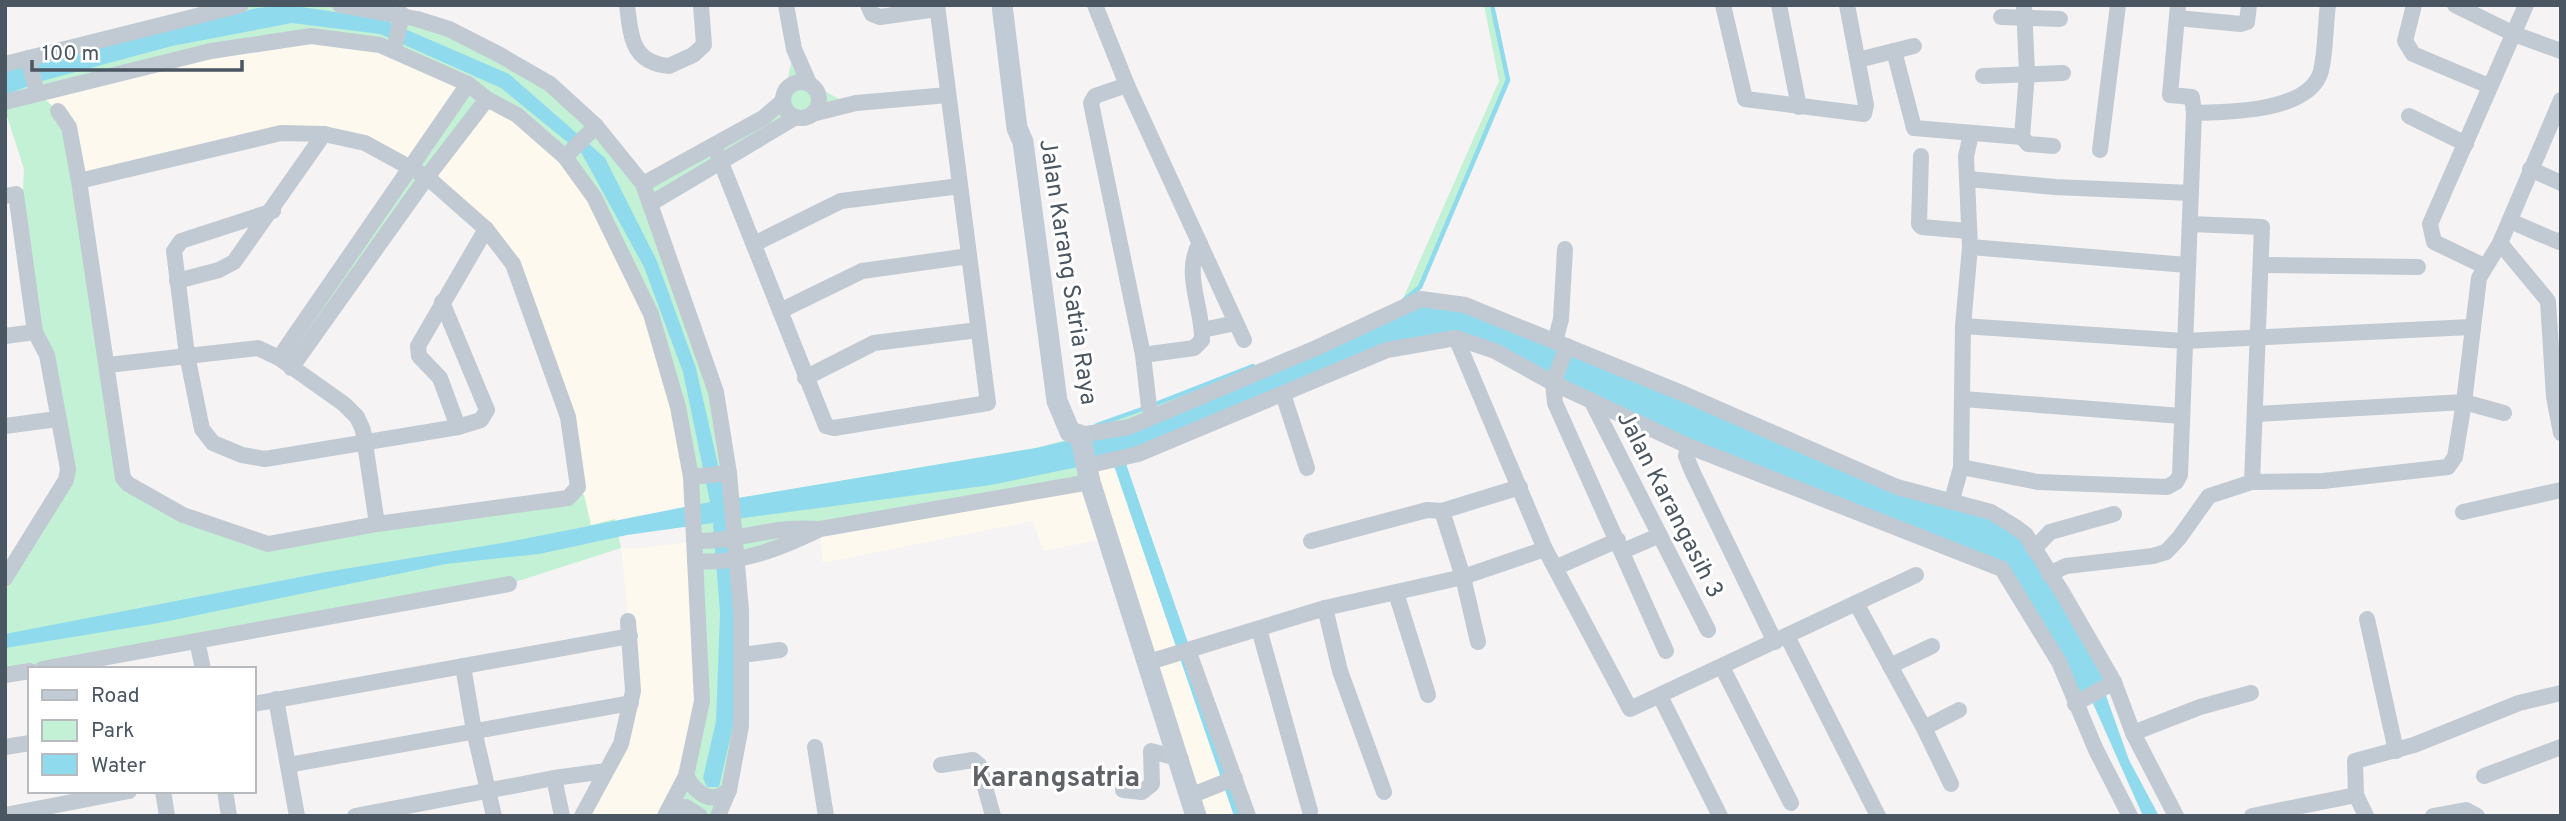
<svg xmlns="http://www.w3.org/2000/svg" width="2566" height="821" viewBox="0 0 2566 821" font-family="Overpass,sans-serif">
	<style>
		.commercial { fill: #fdf9ef }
		.green { fill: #c3f1d5 }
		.water { fill: #90daee }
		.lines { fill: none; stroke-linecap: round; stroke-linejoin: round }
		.stream { stroke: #90daee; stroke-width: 4.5 }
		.street { stroke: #c1cad2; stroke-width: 16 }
		.secondary { stroke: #c1cbd6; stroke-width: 21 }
		.labels { text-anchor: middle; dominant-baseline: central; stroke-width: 6; stroke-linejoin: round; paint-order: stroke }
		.street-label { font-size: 24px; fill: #4a5661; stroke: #fff }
		.quarter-label { font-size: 28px; font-weight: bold; fill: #5f6368; stroke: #fff }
	</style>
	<rect width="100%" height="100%" fill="#f5f3f3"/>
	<g class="commercial">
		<path d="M254,42H353L468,84L412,168L365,142L268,134L79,181L37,93Z"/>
		<path d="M487,99L565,157L651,314L692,505L591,525L584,495L577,490L568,417L513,264L427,177Z"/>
		<path d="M1123,458L1148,522L1188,650L1248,816H1196L1109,538L1043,551L1033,521L823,563L820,529Z"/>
		<path d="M696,541L702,701L686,776L665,816H582L621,744L630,636L621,548L633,549Z"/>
	</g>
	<path class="green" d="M241,5H339L402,14L550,84L643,184L783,101L794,49L810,83L841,100L805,118L796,117L650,204L695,325L732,499L1036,448L1080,436L1097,425L1298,349L1402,301L1499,81L1484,5H1492L1508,80L1420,287L1421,299L1129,427L1090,482L890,516L736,560L741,726L718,816H665L702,701L692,505L651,314L565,157L487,99L291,368L279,358L467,84L416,62L311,36L38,93L58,111L69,127L123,478L257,543L577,490L584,495L591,525L615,519L621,548L509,584L5,675V577L66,480L16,194L23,190L24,169L5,110V64L28,86L23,96L37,92L33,74Z"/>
	<g class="water">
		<path d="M288,5L382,19L509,74L605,158L657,261L696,368L726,500L1036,448L1110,431L1437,300L2014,526L2114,682L2075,704L2002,569L1808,495L1495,351L1425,342L1124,458L1248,816H1234L1112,460L991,485L729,520L735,609L734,722L719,787H707L703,778L716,721L720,613L713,523L627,535L539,554L446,564L159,623L5,648V634L326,572L508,542L710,502L683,372L644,267L582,154L501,88L380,34L292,23L172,46L42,81L5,95V70L257,8Z"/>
		<path d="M2105,693L2129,760L2159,816H2143L2091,699Z"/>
	</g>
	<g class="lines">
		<g class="stream">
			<path d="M1404,300L1420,287L1508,80L1492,5"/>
			<path d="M1153,405L1253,366"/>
			<path d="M1097,425L1145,408"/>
		</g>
		<g class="street">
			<path d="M340,5L417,19L449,29L500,55L550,84L596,126L643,184L716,392L729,473L741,610V726L729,790L718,816"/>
			<path d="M627,5C631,37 632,63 669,66L693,55L704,45L701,5"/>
			<path d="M786,5L794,49L809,83"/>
			<path d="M868,5L872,14L880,17L937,9"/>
			<path d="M1095,5L1127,85L1244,340"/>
			<path d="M1723,5L1745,99L1864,114L1866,105L1847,5"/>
			<path d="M1779,5L1799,107"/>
			<path d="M2414,5L2405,41L2413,54L2489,86"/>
			<path d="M2455,5L2514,34L2561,51"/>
			<path d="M2001,17L2060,19"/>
			<path d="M2177,18L2241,24L2247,22L2249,5"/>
			<path d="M394,51L402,14"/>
			<path d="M1894,51L1914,128L2022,137L2028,144L2053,146"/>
			<path d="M28,58L37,93"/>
			<path d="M1858,60L1914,46"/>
			<path d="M5,64L241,5"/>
			<path d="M1983,76L2063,73"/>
			<circle cx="801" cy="100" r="18"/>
			<path d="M1127,85L1095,96L1091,103L1143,355L1149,407"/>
			<path d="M5,102L211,51L311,36L380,45L468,84L487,99L517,115L565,157L594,197L651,314L678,407L691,477L702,701L686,776L665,816"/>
			<path d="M58,111L69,127L79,181L123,478L128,484L183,515L268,544L377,524L568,498L578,487L568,417L513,264L486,229L427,177L365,143L324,134L281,133L79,181"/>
			<path d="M2194,113C2229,112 2310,112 2321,71C2326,50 2325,26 2328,5"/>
			<path d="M812,114L856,103L948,95"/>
			<path d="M2409,116L2466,144"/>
			<path d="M2022,137L2027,73L2024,5"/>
			<path d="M714,145L826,426L834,428L988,403L937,5"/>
			<path d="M2100,150L2118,5"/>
			<path d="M1921,156L1919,224L1922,227L1968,231"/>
			<path d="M565,157L596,126"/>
			<path d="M2530,169L2561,183"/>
			<path d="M1968,179L2055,187L2191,193"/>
			<path d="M643,184L763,118L783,101"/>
			<path d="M5,196L16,194L35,332L47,355L68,469L66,480L5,578"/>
			<path d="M650,204L796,117"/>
			<path d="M273,211L181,241L174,251L187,355L202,429L213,443L242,455L265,459L458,427L481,420L487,410L442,302"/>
			<path d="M2510,221L2559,242L2561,240"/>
			<path d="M2191,224L2262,227L2252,482"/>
			<path d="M2500,243L2548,301L2554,397L2561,433"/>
			<path d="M754,244L841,201L960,186"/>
			<path d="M1970,247L2187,265"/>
			<path d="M2261,265L2418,267"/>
			<path d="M2484,266L2434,242L2430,224L2526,5"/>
			<path d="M177,281L219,270L234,262L324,134"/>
			<path d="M780,311L862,271L969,256"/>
			<path d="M1963,326L2184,341L2471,327"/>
			<path d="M1202,330L1236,323"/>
			<path d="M5,336L35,332"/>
			<path d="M1456,338L1545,549L1630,709L1856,603L1924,728L1951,784"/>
			<path d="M1555,342L1561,319L1565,249"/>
			<path d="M1567,346L1553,383L1555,403L1666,651"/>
			<path d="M1143,355L1194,348L1202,340C1203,308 1182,272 1200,243"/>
			<path d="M279,358L468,84"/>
			<path d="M108,365L258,348L279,358L344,404L357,417L363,430L377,524"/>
			<path d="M291,368L427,177L487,99"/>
			<path d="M805,378L874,343L978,330"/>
			<path d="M1283,394L1307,468"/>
			<path d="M1963,399L2181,416"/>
			<path d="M1591,400L1708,630"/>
			<path d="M2256,414L2464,402L2479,278L2500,243L2561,100"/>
			<path d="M5,426L57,419"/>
			<path d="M458,427L440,378L419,356L418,346L486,229"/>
			<path d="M1080,435L1129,427L1316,348L1421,299L1465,305L1684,394L1897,487L1991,512L2014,526L2026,535L2062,592L2114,682L2133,733L2176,816"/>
			<path d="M1688,446L1686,456L1692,471L1775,642"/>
			<path d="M1086,466L1138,454L1387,350L1456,338L1495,351L1553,383L1688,446L2002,569L2059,662L2096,750L2130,816"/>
			<path d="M1961,467L2038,482L2167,487L2176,482L2180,475L2194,113L2192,97L2170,95L2178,5"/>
			<path d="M691,477L729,473"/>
			<path d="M1952,500L1961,467L1963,326L1970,247L1966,156L1971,134"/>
			<path d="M1442,511L1463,577L1478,642"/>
			<path d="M2463,512L2561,490"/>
			<path d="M696,541C740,542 772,525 818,529"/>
			<path d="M1311,541L1427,510L1442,511L1520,487"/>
			<path d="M2034,549L2050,532L2114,514"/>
			<path d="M1623,551L1658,536"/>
			<path d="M695,561C740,565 781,548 820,529L1090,482"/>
			<path d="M1557,567L1618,540"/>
			<path d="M2049,574L2066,566L2153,556L2166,552L2179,538L2209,496L2252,482L2323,481L2448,467L2455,457L2464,402L2504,413"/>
			<path d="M1396,593L1428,695"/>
			<path d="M1856,603L1916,575"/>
			<path d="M1325,608L1340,671L1384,792"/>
			<path d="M2367,619L2396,751"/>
			<path d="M1259,629L1310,811"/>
			<path d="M1787,636L1878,816"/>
			<path d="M197,641L203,669"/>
			<path d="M1188,650L1248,816"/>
			<path d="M742,655L780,650"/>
			<path d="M1149,662L1325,608L1463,577L1545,549"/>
			<path d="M463,666L474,731L494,816"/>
			<path d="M1890,666L1932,646"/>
			<path d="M1722,667L1791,803"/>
			<path d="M42,669L509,584"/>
			<path d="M5,675L30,671"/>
			<path d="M1660,696L1720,816"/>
			<path d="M276,699L297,816"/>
			<path d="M254,704L630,636"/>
			<path d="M2075,704L2114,682"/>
			<path d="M1924,728L1959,710"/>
			<path d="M2133,733L2200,707L2251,693"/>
			<path d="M5,747L30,743"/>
			<path d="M815,747L826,816"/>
			<path d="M288,765L631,703"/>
			<path d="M941,765L973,760L979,765L993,816"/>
			<path d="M686,776C696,793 711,806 729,790"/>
			<path d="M2484,776L2561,747"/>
			<path d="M554,778L562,816"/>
			<path d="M1123,790L1142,792L1152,784L1151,751L1181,759"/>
			<path d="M163,791L167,816"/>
			<path d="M225,791L229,816"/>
			<path d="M2356,795L2355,761L2414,745L2519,703L2561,693"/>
			<path d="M1190,796L1235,778"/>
			<path d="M669,809L686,807L700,816"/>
			<path d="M5,815L129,791"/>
			<path d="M355,816L554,778L606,771"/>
			<path d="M582,816L621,744L633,691L628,621"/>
			<path d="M2252,816L2356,795L2366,816"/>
			<path d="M2433,816L2466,810L2477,816"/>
		</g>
		<path class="secondary" d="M1002,5L1017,128L1023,142L1057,401L1070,432L1080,435L1090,482L1196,816"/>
	</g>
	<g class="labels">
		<g class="street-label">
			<text transform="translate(1067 272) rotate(81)">Jalan Karang Satria Raya</text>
			<text transform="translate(1669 505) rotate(63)">Jalan Karangasih 3</text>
		</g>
		<g class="quarter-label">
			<text x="1056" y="779">Karangsatria</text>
		</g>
	</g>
	<rect width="2566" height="821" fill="none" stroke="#4a5661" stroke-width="14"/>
	<rect x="28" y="667" width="228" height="126" fill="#ffffff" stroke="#b7bbc0" stroke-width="2"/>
	<rect x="42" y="690" width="35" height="10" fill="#c1cbd6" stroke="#b7bbc0" stroke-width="2"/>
	<text x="91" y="702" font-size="21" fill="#4a5661">Road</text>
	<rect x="42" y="720" width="35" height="21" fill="#c3f1d5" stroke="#b7bbc0" stroke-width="2"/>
	<text x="91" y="737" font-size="21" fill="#4a5661">Park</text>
	<rect x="42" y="754" width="35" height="21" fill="#90daee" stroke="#b7bbc0" stroke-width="2"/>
	<text x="91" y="772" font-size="21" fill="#4a5661">Water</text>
	<path d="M32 60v10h210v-10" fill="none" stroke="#4a5661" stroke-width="3.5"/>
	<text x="42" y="60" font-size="21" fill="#4a5661" stroke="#ffffff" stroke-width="5" paint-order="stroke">100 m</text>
</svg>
